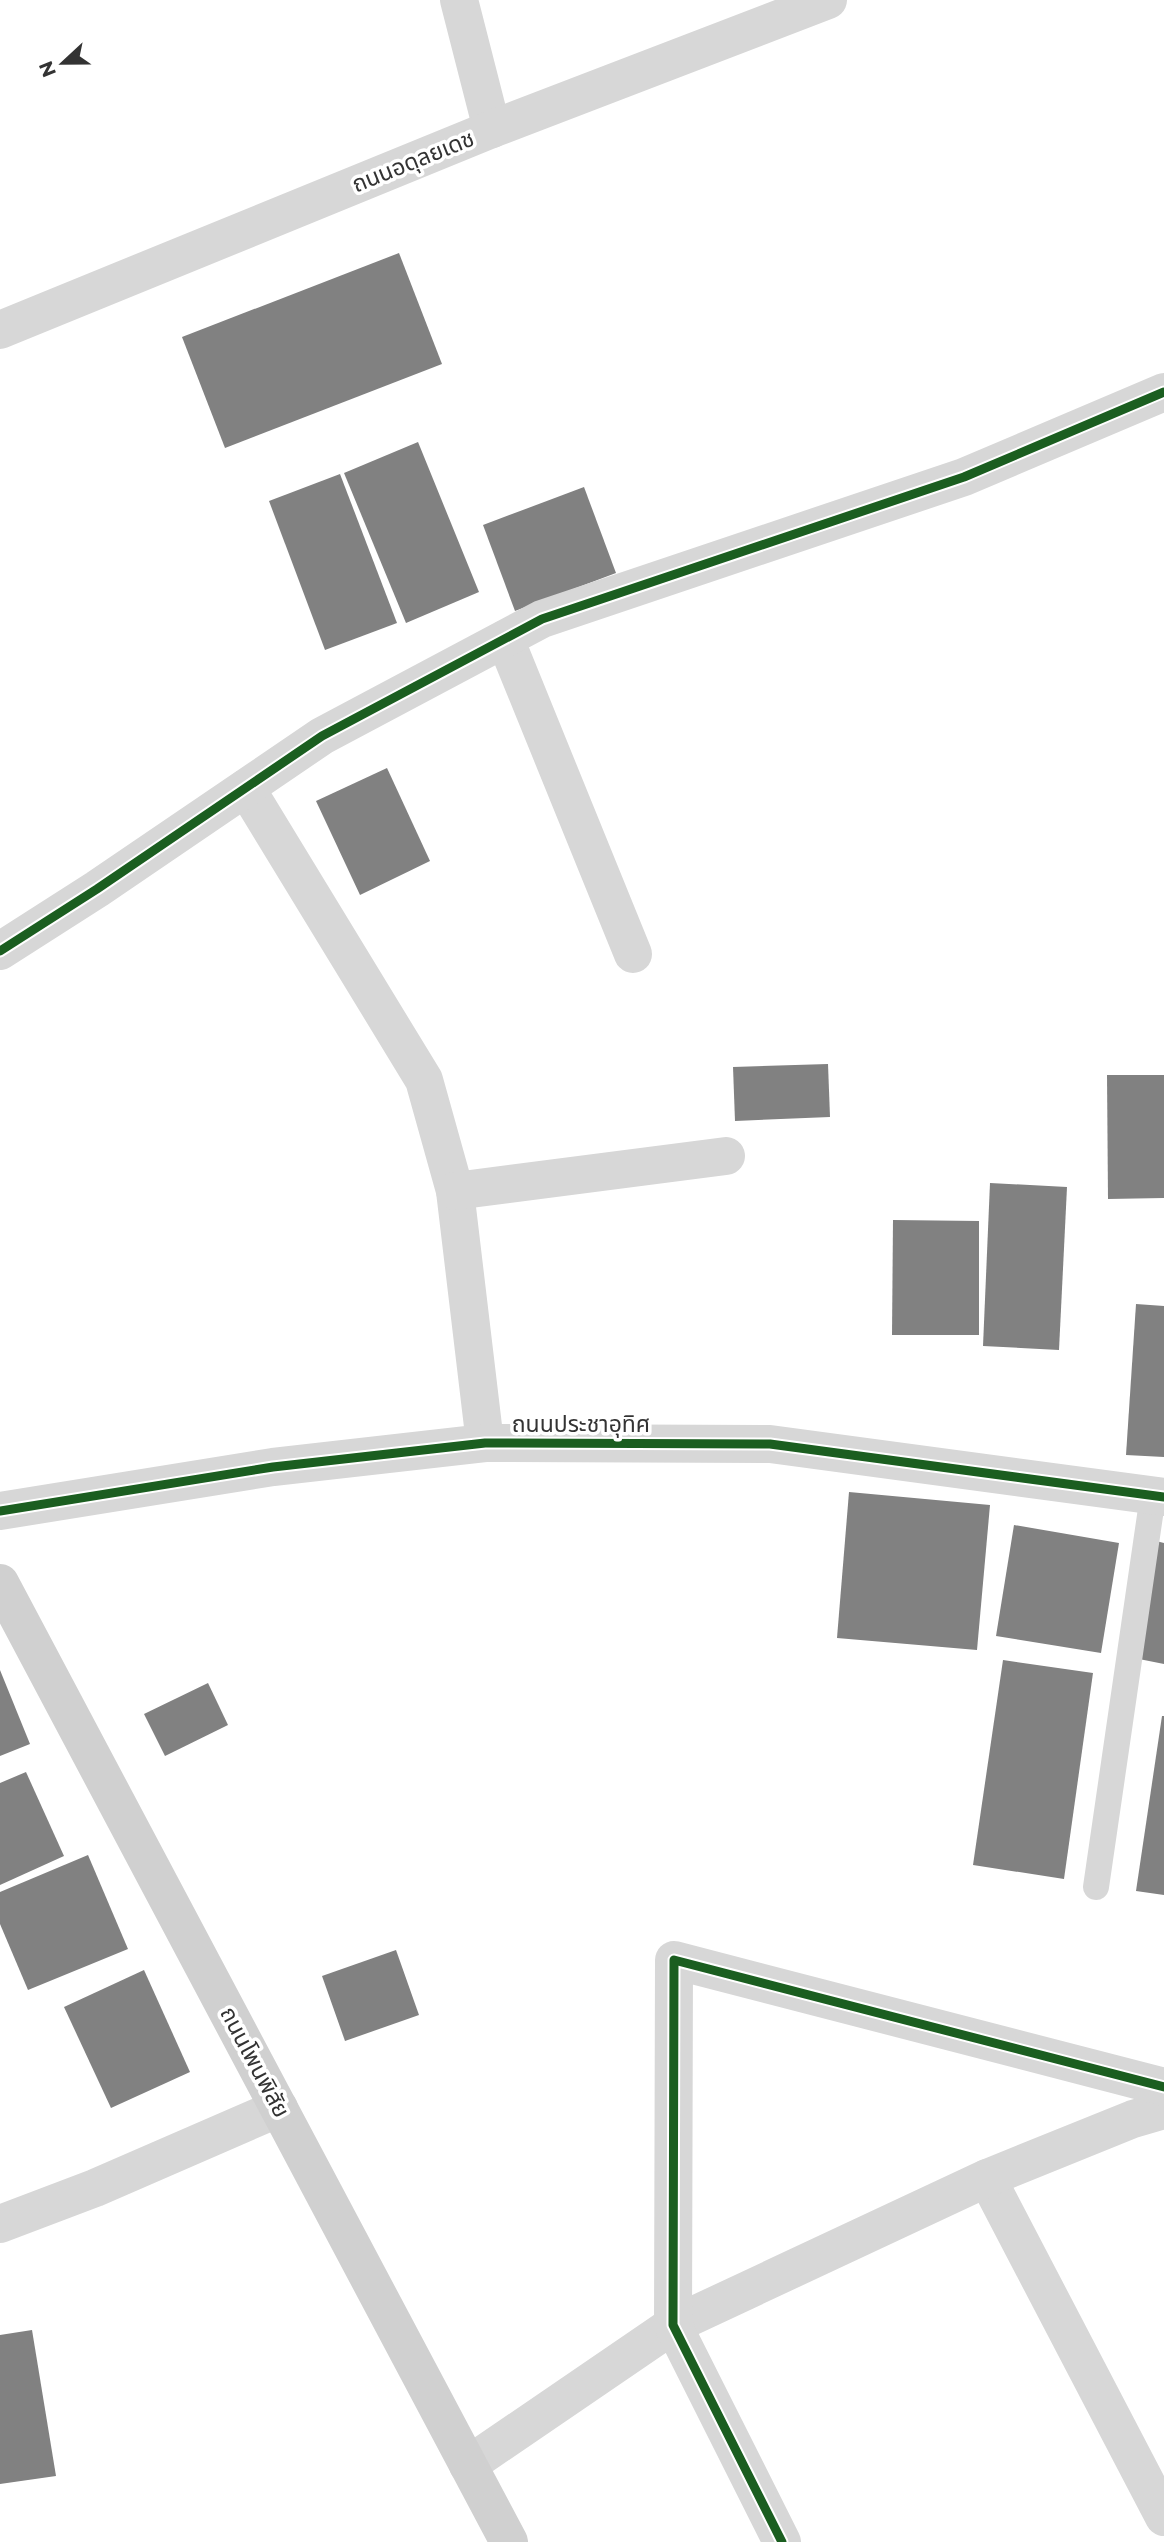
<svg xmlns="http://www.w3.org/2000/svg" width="1164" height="2542" viewBox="0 0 1164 2542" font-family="Montserrat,'Noto Sans Thai',sans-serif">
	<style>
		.building { fill: #818181 }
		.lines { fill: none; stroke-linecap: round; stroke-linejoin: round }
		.lane { stroke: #d7d7d7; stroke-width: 26 }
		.street { stroke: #d7d7d7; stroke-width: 38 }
		.secondary { stroke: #d0d0d0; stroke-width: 38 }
		.cycleway-casing { stroke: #fff; stroke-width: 13 }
		.cycleway { stroke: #1b5e20; stroke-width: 9 }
		.labels { text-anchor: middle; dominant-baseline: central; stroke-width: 7; stroke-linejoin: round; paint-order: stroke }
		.street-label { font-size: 23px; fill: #333; stroke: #fff }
	</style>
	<rect width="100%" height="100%" fill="#fff"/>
	<g class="building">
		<path d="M399,253L442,364L225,448L182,337Z"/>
		<path d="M418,442L479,592L406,623L344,473Z"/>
		<path d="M340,474L397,623L325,650L269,501Z"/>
		<path d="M584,487L616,573L515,611L483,525Z"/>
		<path d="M387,768L430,861L360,895L316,801Z"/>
		<path d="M828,1064L830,1117L735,1121L733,1067Z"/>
		<path d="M1107,1075H1164V1198L1108,1199Z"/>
		<path d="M990,1183L1067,1187L1059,1350L983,1346Z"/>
		<path d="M893,1220L979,1221V1335H892Z"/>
		<path d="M1136,1304L1164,1306V1457L1126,1455Z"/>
		<path d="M849,1492L990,1505L977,1650L837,1638Z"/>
		<path d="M1014,1525L1119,1543L1101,1653L996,1636Z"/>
		<path d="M1156,1541L1164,1543V1664L1134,1658Z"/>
		<path d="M1003,1660L1093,1673L1064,1879L973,1865Z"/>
		<path d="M0,1670L30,1744L0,1756Z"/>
		<path d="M208,1683L228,1725L165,1756L144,1714Z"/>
		<path d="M1162,1716H1164V1895L1136,1891Z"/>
		<path d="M26,1772L64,1856L0,1885V1783Z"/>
		<path d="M88,1855L128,1949L28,1990L0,1924V1892Z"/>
		<path d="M396,1950L419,2015L345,2041L322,1976Z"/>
		<path d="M144,1970L190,2072L111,2108L64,2007Z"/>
		<path d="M32,2330L56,2476L0,2484V2335Z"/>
	</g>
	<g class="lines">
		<path class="lane" d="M1096,1887L1153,1495"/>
		<g class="street">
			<path d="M459,0L492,129"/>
			<path d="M0,330L492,129L828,0"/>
			<path d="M505,639L633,954"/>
			<path d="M246,788L424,1080L455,1191L485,1443"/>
			<path d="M0,951L97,889L322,736L542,619L964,477L1164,392"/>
			<path d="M455,1191L726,1156"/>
			<path d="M0,1511L273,1467L485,1443L770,1444L1164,1497"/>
			<path d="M987,2178L1164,2517"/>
			<path d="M0,2224L95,2188L279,2108"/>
			<path d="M468,2465L673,2325L987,2178L1133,2119L1164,2110"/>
			<path d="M782,2542L673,2325L674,1960L1164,2087"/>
		</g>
		<path class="secondary" d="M0,1583L509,2542"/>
		<g class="cycleway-casing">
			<g id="cycleway">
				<path d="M0,951L97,889L322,736L542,619L964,477L1164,392"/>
				<path d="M0,1511L273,1467L485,1443L770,1444L1164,1497"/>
				<path d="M782,2542L673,2325L674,1960L1164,2087"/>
			</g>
		</g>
		<use href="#cycleway" class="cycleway"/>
	</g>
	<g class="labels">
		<g class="street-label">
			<text transform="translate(413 161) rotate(-22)">ถนนอดุลยเดช</text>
			<text x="581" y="1424">ถนนประชาอุทิศ</text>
			<text transform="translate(255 2062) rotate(62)">ถนนโพนพิสัย</text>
		</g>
	</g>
	<g transform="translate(63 63) rotate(248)" stroke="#ffffff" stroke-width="5" paint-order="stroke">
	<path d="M0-5L12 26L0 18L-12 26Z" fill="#333333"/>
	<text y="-10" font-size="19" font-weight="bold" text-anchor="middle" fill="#333333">N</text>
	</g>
</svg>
